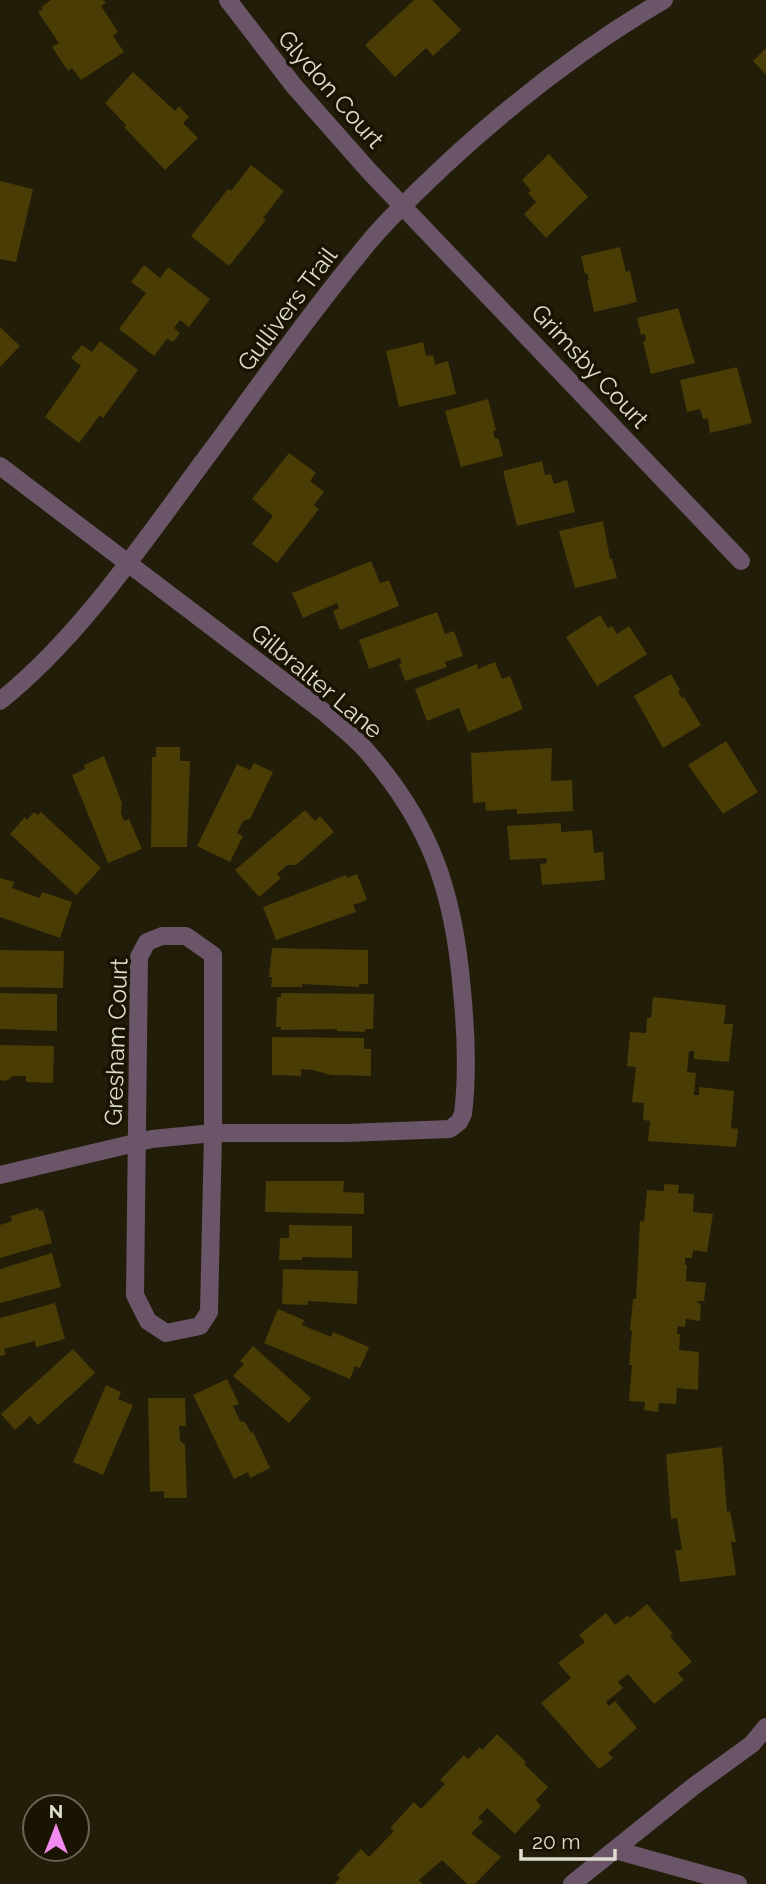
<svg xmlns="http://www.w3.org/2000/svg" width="766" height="1884" viewBox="0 0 766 1884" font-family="Raleway,sans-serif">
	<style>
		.building { fill: #493c04 }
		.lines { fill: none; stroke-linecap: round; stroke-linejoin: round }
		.minor { stroke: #6a5569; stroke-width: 18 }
		.labels { text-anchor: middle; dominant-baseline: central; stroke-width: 7; stroke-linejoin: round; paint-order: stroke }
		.street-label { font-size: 24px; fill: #e0ddd0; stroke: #191401 }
	</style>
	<rect width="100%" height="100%" fill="#221d08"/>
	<g class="building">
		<path d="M51,0H103L106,3L101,6L118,32L113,36L124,52L81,80L72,68L68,71L52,47L59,43L38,12L43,9L41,7Z"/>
		<path d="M414,0H432L461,30L433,56L426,48L395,77L365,45Z"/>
		<path d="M766,48V75L753,61Z"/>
		<path d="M133,72L175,111L179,106L189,117L183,123L198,138L165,170L124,127L126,125L105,103Z"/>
		<path d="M549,154L588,197L546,238L524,214L536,202L528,193L531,191L522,180Z"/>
		<path d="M251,165L284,191L263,218L266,220L229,266L191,236L228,189L231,191Z"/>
		<path d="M0,181L33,189L16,262L0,259Z"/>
		<path d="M620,247L626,272L630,271L637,302L594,312L587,280H589L587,273L585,274L581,256Z"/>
		<path d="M144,265L160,278L168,267L210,299L189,327L180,320L174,328L180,333L173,342L167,339L154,356L119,329L146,293L131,282Z"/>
		<path d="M678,308L695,363L651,374L643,342L646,341L645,334L641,335L637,318Z"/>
		<path d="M0,327L20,346L0,367Z"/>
		<path d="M100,341L138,370L103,418L100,415L79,443L45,417L81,366L71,358L82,345L92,352Z"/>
		<path d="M423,342L426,356L433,355L435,365L448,361L456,394L399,407L386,351Z"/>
		<path d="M737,367L752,423L710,433L708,418L703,419L700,409L687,412L680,380Z"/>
		<path d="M488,399L496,430L493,431L495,439L498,438L503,456L461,467L445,411Z"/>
		<path d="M289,453L316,473L310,481L324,492L314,505L319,509L277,563L252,544L273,516L252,499Z"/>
		<path d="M542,461L545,475L551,474L554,484L567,480L575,512L517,526L503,471Z"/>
		<path d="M603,521L610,559H612L617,578L575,588L559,531Z"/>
		<path d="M371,561L380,583L389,580L399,606L340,630L333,611L339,608L337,603L303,618L292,593Z"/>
		<path d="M437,612L445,634L454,631L463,656L445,662L447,667L405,681L399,664L402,663L400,658L369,669L359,640Z"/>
		<path d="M600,615L608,628L612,626L617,634L629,626L647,654L597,686L566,637Z"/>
		<path d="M495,662L502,679L510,676L523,709L468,732L459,708L427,721L415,689L477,664L478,669Z"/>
		<path d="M671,674L680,690L678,692L682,698L684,697L701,725L663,748L634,696Z"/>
		<path d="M726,741L758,792L723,814L688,765Z"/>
		<path d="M156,747H180V761H190L187,847H151L152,757H156Z"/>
		<path d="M552,748L551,781L572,780L573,811L517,814V809L486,811L485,802L473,803L471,753Z"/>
		<path d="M104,756L122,803L121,813L124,821L129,819L142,849L108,863L72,775L85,769L84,765Z"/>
		<path d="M254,763L273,772L250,819L243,821L237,833L243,836L230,862L197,846L237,764L250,770Z"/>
		<path d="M305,810L315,821L320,816L334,832L296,865H287L277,874L281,878L259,897L235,870Z"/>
		<path d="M34,812L38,815L41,812L101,868L76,895L10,834L25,817L27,820Z"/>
		<path d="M561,823V832L592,830L594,853L603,852L605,880L542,885L540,864L547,863L546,858L510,860L507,826Z"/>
		<path d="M357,874L367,900L353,905L356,912L276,940L263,907L346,875L347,878Z"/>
		<path d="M0,878L14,882L12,888L40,898L42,892L72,902L60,938L0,917Z"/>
		<path d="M272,948L368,950V984H359V987L302,984V987H271L272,977H269Z"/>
		<path d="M0,950L64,951L63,988L0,987Z"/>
		<path d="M0,993L57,994V1031L0,1029Z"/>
		<path d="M281,993L374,994L373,1029H365V1032L337,1031V1029L281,1030V1027H276L277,997H281Z"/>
		<path d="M653,997L726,1005L724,1024H733L729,1062L694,1059V1051H689L687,1072L696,1073L694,1095H699V1087L734,1091L731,1128L738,1129L736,1147L648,1141L650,1121L643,1120L644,1103L632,1102L636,1067L627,1066L630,1032L646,1033L647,1018H651Z"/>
		<path d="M272,1037L364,1038V1049H371V1076L331,1075L313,1070L301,1069V1076L272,1075Z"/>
		<path d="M0,1045L54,1046L53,1083L26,1082V1076H13L6,1081L0,1080Z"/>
		<path d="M266,1181H344L343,1192L364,1193V1214L265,1212Z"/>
		<path d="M664,1184L679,1185L678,1193L694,1194L693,1212L713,1214L707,1252L693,1250L692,1258H685V1265H687L686,1281L706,1283L704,1301H696L701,1305L700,1321L686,1319L685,1327L678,1326L677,1334H680L679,1350L699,1352L698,1390L677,1388L676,1404L659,1403L658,1412L644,1410L645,1402L629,1401L632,1365H629L632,1331L630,1330L633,1299H636L640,1221L644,1222L647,1190L664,1191Z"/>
		<path d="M38,1208L39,1211L43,1210L52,1243L0,1258V1225L12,1221L11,1216Z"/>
		<path d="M289,1225L352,1226V1258L302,1257V1260H279L280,1238H289Z"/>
		<path d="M52,1253L61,1287L0,1303V1269Z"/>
		<path d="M283,1269L358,1271L357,1304L308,1301V1305L282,1304Z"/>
		<path d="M55,1303L65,1339L36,1347L35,1341L4,1349L6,1355L0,1356V1318Z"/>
		<path d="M278,1309L304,1320L302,1325L331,1337L333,1332L369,1347L360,1368L355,1366L350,1379L264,1343Z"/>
		<path d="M253,1346L311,1398L289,1423L233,1376L244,1364L240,1361Z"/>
		<path d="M73,1349L95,1373L38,1425L30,1416L15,1430L1,1414Z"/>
		<path d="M227,1379L239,1404L233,1406L240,1421L245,1422L251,1433L253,1432L270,1468L250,1478L248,1472L234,1479L193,1395Z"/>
		<path d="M106,1385L121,1392L118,1399L133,1405L103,1475L73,1462Z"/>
		<path d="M148,1398H185L186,1426H179L180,1441L185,1445L187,1498H164V1491L150,1492Z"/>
		<path d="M722,1447L727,1512L730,1511L736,1542H731L736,1575L680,1582L675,1550H682L677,1518L671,1519L666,1454Z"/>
		<path d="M647,1604L673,1634L670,1636L692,1662L678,1673L684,1680L654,1704L628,1674L618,1682L623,1688L606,1702L609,1706L615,1701L637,1728L608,1753L613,1758L599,1769L541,1703L571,1678L558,1663L585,1642L579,1635L606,1613L615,1625L628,1615L630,1618Z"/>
		<path d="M497,1734L526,1762L524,1764L548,1787L536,1800L541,1806L515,1834L487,1808L478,1818L483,1822L471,1833L501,1857L475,1884H467L442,1860L419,1880L423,1884H334L340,1878L337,1875L361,1849L369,1857L394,1831L390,1828L414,1802L421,1809L445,1784L440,1780L464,1755L468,1759L480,1747L482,1750Z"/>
	</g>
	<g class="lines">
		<g class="minor">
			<path d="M228,0L294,86L369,171L741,561"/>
			<path d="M0,466L324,712C337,724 352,735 364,748C431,823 454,892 462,991C466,1031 468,1073 463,1114L459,1122L450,1129L347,1133H213L152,1139L0,1175"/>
			<path d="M0,701C82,636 148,535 211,451C264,379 316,305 374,236C396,211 421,188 445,165C512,103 585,46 664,0"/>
			<path d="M162,936H186L213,955V1133L209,1312L200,1326L166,1333L148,1321L135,1295L139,957L147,942Z"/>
			<path d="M615,1850L738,1884"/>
			<path d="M572,1884L694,1786L752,1744L766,1727"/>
		</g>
	</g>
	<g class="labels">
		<g class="street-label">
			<text transform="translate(331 89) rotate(49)">Glydon Court</text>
			<text transform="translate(287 309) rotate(-53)">Gullivers Trail</text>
			<text transform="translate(590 366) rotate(47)">Grimsby Court</text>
			<text transform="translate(317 681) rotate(40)">Gilbralter Lane</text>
			<text transform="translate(116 1042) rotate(-88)">Gresham Court</text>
		</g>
	</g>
	<g transform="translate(56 1828)"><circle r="33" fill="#191401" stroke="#696454" stroke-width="2"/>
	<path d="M0-5L12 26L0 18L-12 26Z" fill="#f38af2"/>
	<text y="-10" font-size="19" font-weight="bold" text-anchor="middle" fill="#e0ddd0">N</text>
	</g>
	<path d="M521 1849v10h94v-10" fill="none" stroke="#e0ddd0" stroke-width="3.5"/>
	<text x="532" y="1849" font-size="21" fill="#e0ddd0" stroke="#191401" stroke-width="5" paint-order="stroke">20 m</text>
</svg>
